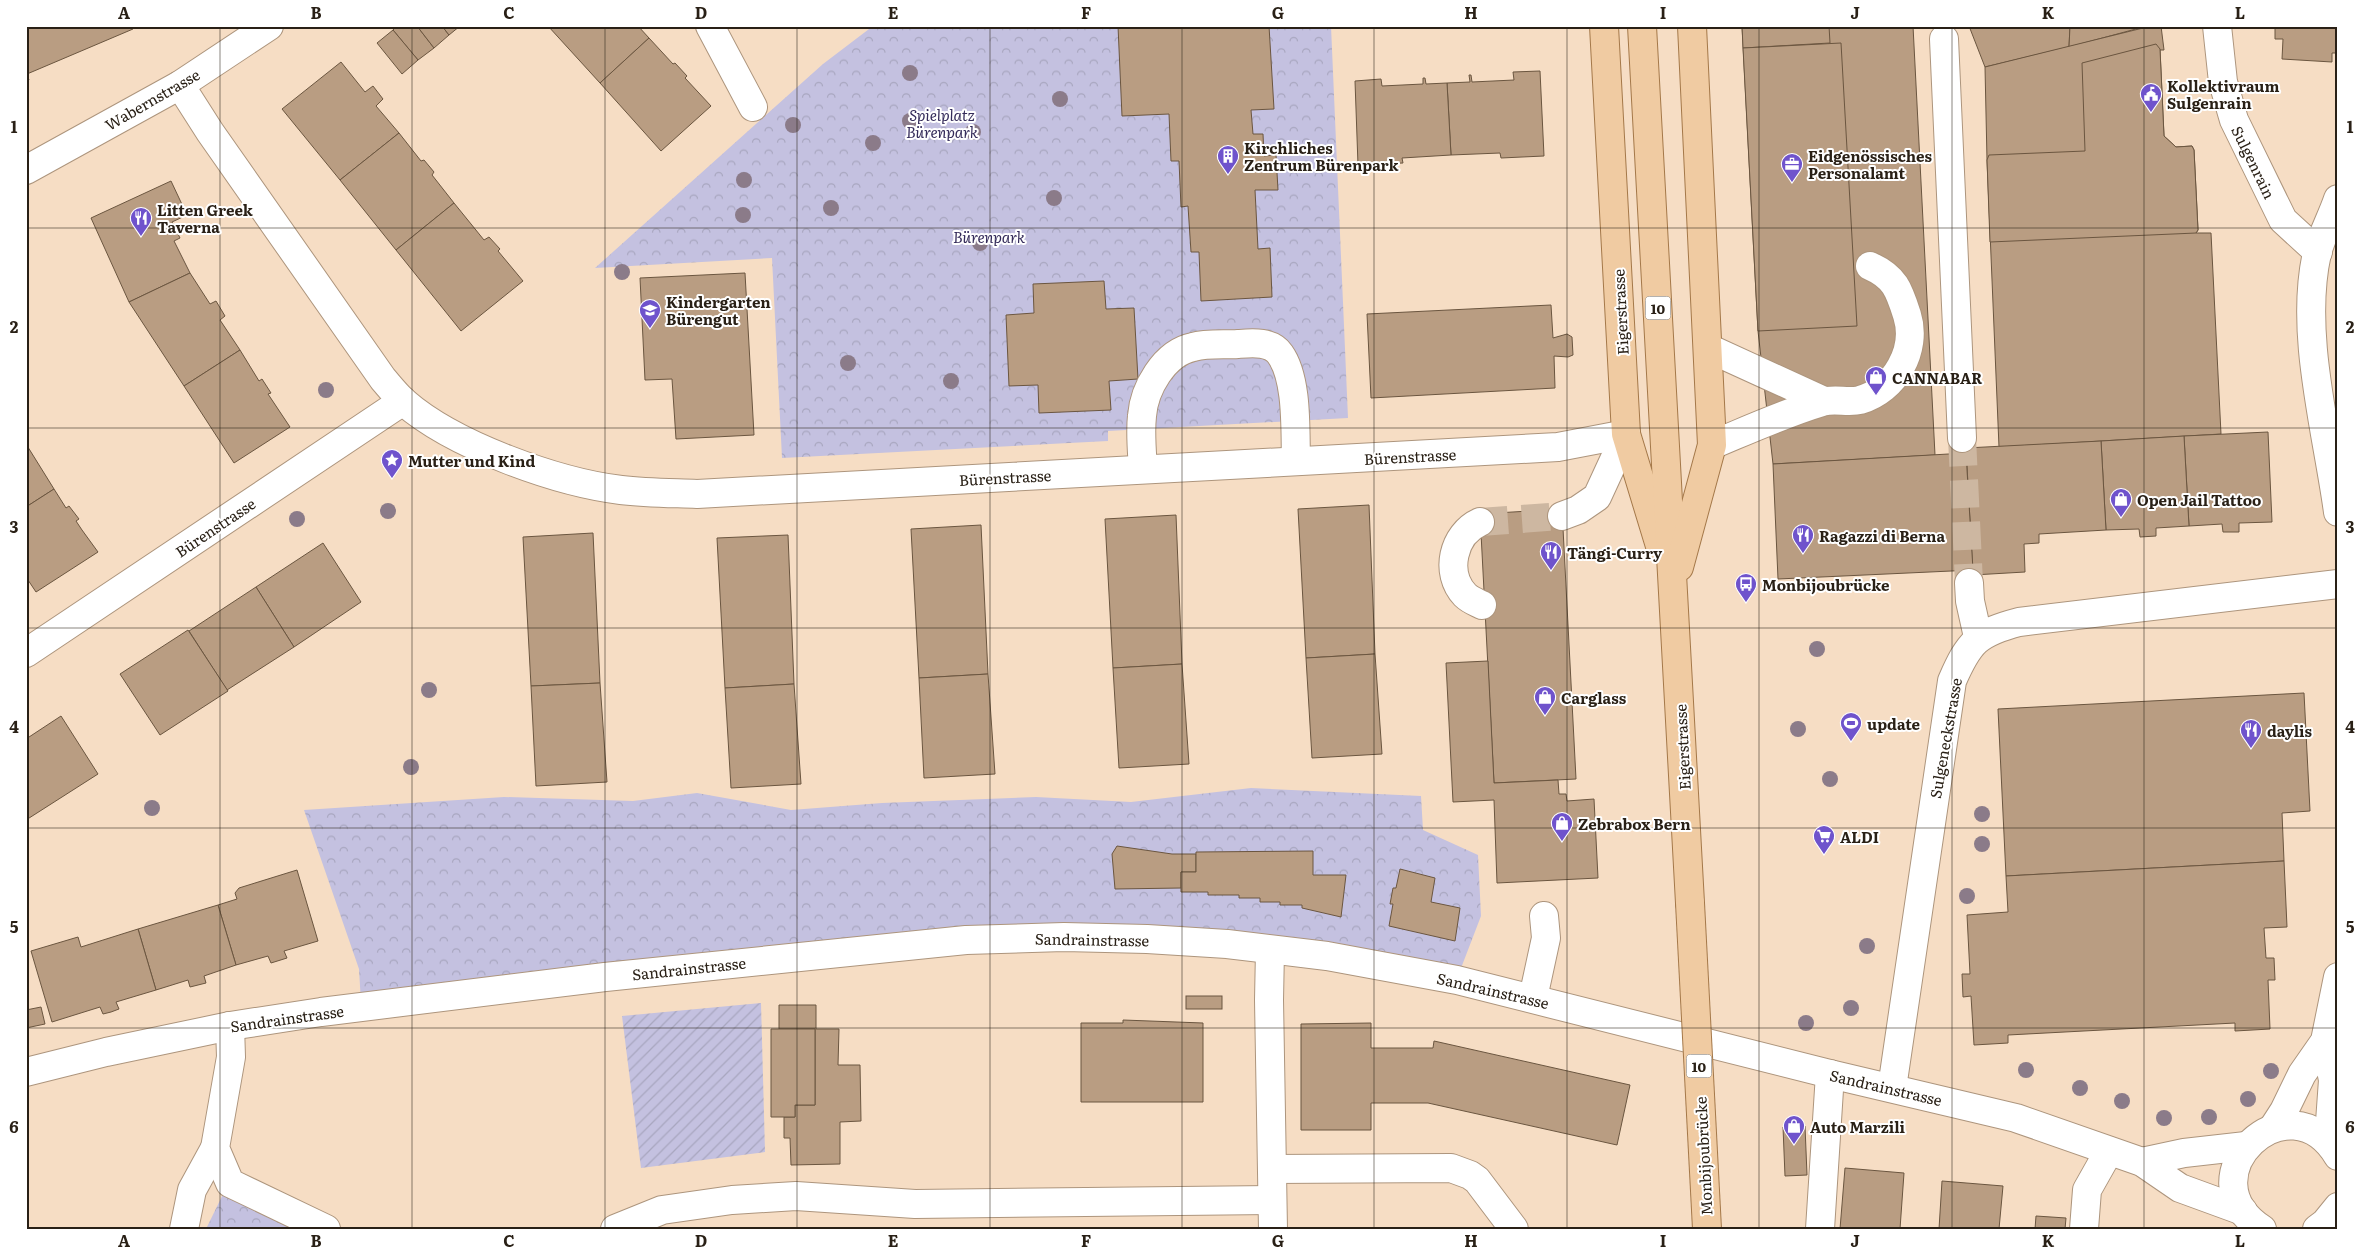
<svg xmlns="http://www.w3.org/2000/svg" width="2364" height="1255" viewBox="0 0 2364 1255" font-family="Literata,serif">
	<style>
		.forest { fill: url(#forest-crowns) }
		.garden { fill: url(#garden-furrows) }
		.building { fill: #b99d82; stroke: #6b5640 }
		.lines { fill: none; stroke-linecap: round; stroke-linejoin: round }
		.minor-tunnel { stroke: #cdb7a1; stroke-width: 28; stroke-dasharray: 28 14; stroke-linecap: butt }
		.minor-casing { stroke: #ad957d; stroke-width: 30 }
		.major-casing { stroke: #a47849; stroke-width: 30 }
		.minor { stroke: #fff; stroke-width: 28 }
		.major { stroke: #f0cba2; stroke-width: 28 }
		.major-bridge-casing { stroke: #a47849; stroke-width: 30; stroke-linecap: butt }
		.major-bridge { stroke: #f0cba2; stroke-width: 28 }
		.tree { fill: #8b7b89 }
		.grid { fill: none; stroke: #292016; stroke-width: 1; stroke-opacity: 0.55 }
		.labels { text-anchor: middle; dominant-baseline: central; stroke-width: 4; stroke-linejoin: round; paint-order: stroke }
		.shield { fill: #fff; stroke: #69635c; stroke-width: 1 }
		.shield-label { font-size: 14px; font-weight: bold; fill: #292016 }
		.poi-label { font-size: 15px; font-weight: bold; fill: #292016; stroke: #fff; text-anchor: start }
		.street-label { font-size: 15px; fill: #292016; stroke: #fff }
		.park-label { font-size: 15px; font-style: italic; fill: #332a59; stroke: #fff }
		.neatline { fill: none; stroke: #292016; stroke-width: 2 }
		.grid-label { font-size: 16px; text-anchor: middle; font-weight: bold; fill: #292016 }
	</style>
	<defs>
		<pattern id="forest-crowns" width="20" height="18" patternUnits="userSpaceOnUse" patternTransform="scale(1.25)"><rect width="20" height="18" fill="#c4c1e0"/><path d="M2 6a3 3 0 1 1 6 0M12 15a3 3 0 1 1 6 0" fill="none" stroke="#a8a6bf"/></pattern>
		<pattern id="garden-furrows" width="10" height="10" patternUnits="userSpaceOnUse" patternTransform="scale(1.25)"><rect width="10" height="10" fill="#c4c1e0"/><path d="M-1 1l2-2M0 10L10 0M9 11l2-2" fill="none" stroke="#a8a6bf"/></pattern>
	</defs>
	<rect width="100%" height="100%" fill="#f6ddc4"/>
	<g class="forest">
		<path d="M873,26H1331L1348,418L1108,431V441L782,458L772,258L595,268L823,64Z"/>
		<path d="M1251,788L1421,796L1423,830L1478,855L1481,916L1458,976L1145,934L361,1003L359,969L304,810L504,797L633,801L697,793L791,810L882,803L1036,797L1131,802Z"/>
		<path d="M227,1186L319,1229H206Z"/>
	</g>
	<path class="garden" d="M761,1003L765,1152L641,1168L622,1016Z"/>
	<g class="building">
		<path d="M26,26H132L133,29L27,74L29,80L26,81Z"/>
		<path d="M397,26H417L434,48L418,60L393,30Z"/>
		<path d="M417,26H442L449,35L434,48Z"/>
		<path d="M442,26H460L449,35Z"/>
		<path d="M548,26H638L649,38L600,83Z"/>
		<path d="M1118,26H1269L1274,109L1251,110L1253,134H1263L1264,156L1276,155L1278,190H1255L1258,249L1270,248L1272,297L1201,301L1199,252H1191L1188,206L1181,207L1179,161H1171L1169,114L1122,116Z"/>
		<path d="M1742,26H1913L1935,455L1773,464L1758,331Z"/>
		<path d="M1742,26H1829L1830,43L1743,48Z"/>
		<path d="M1969,26H2070L2069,47L1985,67Z"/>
		<path d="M2070,26H2147L2069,47Z"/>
		<path d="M2161,26L2164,50H2160L2164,136L2176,147L2192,146L2194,150L2198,230L2196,233H2211L2221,434L1999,447L1987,160L1985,67L2147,27Z"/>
		<path d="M2275,26H2338V53H2332V62L2282,59L2283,39H2275Z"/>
		<path d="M393,30L418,60L402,74L377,43Z"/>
		<path d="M649,38L673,64L675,63L687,76L685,78L711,106L661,151L600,83Z"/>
		<path d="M1841,43L1857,326L1758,331L1743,48Z"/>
		<path d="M2156,44L2160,49L2164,136L2176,147L2192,146L2194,150L2198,230L2196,233L1990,242L1987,160L1989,155L2085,151L2082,63Z"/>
		<path d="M341,62L365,92L373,86L383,99L376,106L399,133L340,180L282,109Z"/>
		<path d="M1540,71L1544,156L1501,158L1500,153L1451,155L1447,83L1470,82L1469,75H1471L1472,82L1514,80L1513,72Z"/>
		<path d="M1423,78H1425L1426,84L1447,83L1451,155L1402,158L1403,163L1358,165L1355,81L1381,79L1382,86L1423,84Z"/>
		<path d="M399,133L421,161L424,160L434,172L432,175L454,203L396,250L340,180Z"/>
		<path d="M171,181L187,215L172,222L180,238L174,241L190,273L129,302L91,218Z"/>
		<path d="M454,203L484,240L489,237L500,249L498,251L523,281L461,331L396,250Z"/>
		<path d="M190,273L210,304L216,301L225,316L220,320L240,350L184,386L129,302Z"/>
		<path d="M745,273L754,435L676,439L672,379L645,380L640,278Z"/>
		<path d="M1104,281L1106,309L1134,308L1138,379L1109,381L1111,410L1039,413L1038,385L1009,386L1006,315L1034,313L1033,284Z"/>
		<path d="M1551,305L1553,338L1567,334L1572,337L1573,355L1568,357L1554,356L1555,388L1371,398L1367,314Z"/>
		<path d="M240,350L259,381L262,379L271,393L268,394L290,427L234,463L184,386Z"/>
		<path d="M2268,432L2272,522L2239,523V532H2223L2222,524L2189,526L2184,436Z"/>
		<path d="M2184,436L2189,526L2156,528V536L2140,537L2139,529L2106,530L2101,441Z"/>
		<path d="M2101,441L2106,530L2039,534V543L2024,544L2025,572L1973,575L1966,448Z"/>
		<path d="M26,444L54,489L26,507Z"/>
		<path d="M1966,453L1973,570L1778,579L1773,464Z"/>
		<path d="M54,489L66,508L69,506L79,519L76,521L82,530L98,552L36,592L26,577V507Z"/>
		<path d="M1369,505L1375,654L1306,658L1298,509Z"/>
		<path d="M1562,509L1576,779L1494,783L1480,514Z"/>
		<path d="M1176,515L1182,664L1113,668L1105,519Z"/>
		<path d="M981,525L988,674L919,678L911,529Z"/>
		<path d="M593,533L600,683L531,686L523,537Z"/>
		<path d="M788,535L794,684L725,688L717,538Z"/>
		<path d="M323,543L361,602L294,647L256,587Z"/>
		<path d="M256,587L294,647L227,690L189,631Z"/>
		<path d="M188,630L228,691L160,735L120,674Z"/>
		<path d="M1375,654L1382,754L1312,758L1306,658Z"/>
		<path d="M1488,661L1494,783L1558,780L1559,794H1566L1567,801L1594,799L1598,878L1497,883L1494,800L1453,802L1446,663Z"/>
		<path d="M1182,664L1189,764L1119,768L1113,668Z"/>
		<path d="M988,674L995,774L924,778L919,678Z"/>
		<path d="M600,683L607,782L536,786L531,686Z"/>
		<path d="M794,684L801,784L731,788L725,688Z"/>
		<path d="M2304,693L2310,811L2282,813L2284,861L2006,876L1998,709Z"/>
		<path d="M61,716L98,774L26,820V739Z"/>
		<path d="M1117,846L1172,854H1196V872H1181V888L1115,889L1112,854Z"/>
		<path d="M1313,851V875H1346L1341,917L1302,908V905H1280V902H1260V898H1239V895H1208V892H1181V872H1196V852Z"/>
		<path d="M2284,861L2287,927L2264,928L2266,958H2274L2275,980H2268L2270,1029L2235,1031V1023L2216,1024L2008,1035V1043L1974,1045L1971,996L1963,997L1962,974H1970L1967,915L2008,912L2006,876Z"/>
		<path d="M1400,869L1435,878L1431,902L1460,908L1455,941L1389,926L1393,904H1390L1393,888H1396Z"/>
		<path d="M297,870L318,941L284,951L287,958L271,963L268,956L236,965L218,905L237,899L235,893L239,888Z"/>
		<path d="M218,905L236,965L204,976L206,983L190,987L188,980L156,990L138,929Z"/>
		<path d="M138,929L156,990L116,1002L119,1009L111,1012L103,1014L100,1007L52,1022L31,951L78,937L81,947Z"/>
		<rect x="1186" y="996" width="36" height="13"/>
		<path d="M779,1005H816V1029H839L838,1065H860L861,1121L840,1122V1164L791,1165L790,1138H784V1117H795V1105H815V1029H779Z"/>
		<path d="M41,1007L45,1024L26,1028V1010Z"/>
		<path d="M1123,1020L1203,1023V1102H1081V1023H1123Z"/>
		<path d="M1371,1023V1048H1433L1434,1041L1630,1085L1617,1145L1428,1103H1371V1130H1301V1024Z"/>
		<path d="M771,1029H815V1105H795V1117H771Z"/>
		<path d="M1805,1126L1807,1175L1785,1176L1783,1127Z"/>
		<path d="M1845,1168L1904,1173L1900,1229H1840Z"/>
		<path d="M1942,1181L2003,1186L1999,1229H1939Z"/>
		<path d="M2036,1216L2066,1218L2065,1229H2035Z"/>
	</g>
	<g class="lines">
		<g class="minor-tunnel">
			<path d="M1962,438L1969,583"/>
			<path d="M1480,522L1562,516"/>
		</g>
		<g class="minor-casing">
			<g id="minor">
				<path d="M710,26L753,107"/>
				<path d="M2217,26L2223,82L2234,120L2283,220L2318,252"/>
				<path d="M1944,39L1962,438"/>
				<path d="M180,85L210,132L383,379C390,387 396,395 404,402C453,445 556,482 621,490C646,493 672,493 697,494L1558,447L1626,434"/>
				<path d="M26,170L180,85L269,26"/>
				<path d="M2338,199C2332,217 2322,235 2317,253C2299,333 2327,431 2338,512"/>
				<path d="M1708,348L1824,401"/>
				<path d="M1712,445C1748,430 1785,413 1822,402C1834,398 1848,403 1860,400C1895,390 1918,350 1907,315C1899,290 1895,277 1870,266"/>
				<path d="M1143,469C1142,452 1140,433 1142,416C1144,389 1164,353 1193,347C1207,343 1224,345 1238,344C1252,343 1271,341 1280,354C1298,379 1295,431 1296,461"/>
				<path d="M1562,516L1578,510L1597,497L1626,434"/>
				<path d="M1480,522C1453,534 1444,573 1465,595C1470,600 1476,602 1482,605"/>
				<path d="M1969,583L1970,601L1978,637"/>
				<path d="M26,653L403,401"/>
				<path d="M1270,950L1269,1000L1273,1229"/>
				<path d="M1533,998L1546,938L1544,916"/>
				<path d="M230,1026L231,1057L215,1148L230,1183L326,1229"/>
				<path d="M2325,1041L2333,1080L2330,1122L2332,1146"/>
				<path d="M26,1072L106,1052L230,1026L321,1012L605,977L966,940L1064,937L1147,939L1227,944L1327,956L1457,980L1830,1074L2016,1118L2142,1162L2180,1188L2243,1211"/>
				<path d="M1892,1088L1952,681C1969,642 1977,633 2019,622L2338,584"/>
				<path d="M2273,1128L2284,1111L2302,1074L2325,1041L2338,977"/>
				<path d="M2142,1162L2184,1153L2246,1146"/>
				<path d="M1272,1169L1451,1168L1470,1175L1477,1180L1514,1229"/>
				<path d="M184,1229L192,1190L215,1148"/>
				<path d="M615,1229L662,1210L732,1200L796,1196L915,1204L1272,1200"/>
				<path d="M1820,1229L1830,1074"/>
				<path d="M2084,1229L2087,1190L2109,1151"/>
				<path d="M2262,1229C2182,1177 2289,1074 2338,1156"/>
				<path d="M2317,1229L2325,1223L2338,1207"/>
			</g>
		</g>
		<g class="major-casing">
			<g id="major">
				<path d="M1604,26L1626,434L1660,546"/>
				<path d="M1642,26L1690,903"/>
				<path d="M1679,567L1712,445L1692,26"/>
			</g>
		</g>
		<use href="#minor" class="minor"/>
		<use href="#major" class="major"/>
		<g class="major-bridge-casing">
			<path id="major-bridge" d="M1690,903L1707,1229"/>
		</g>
		<use href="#major-bridge" class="major-bridge"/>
	</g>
	<g class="tree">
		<circle cx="910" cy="73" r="8"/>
		<circle cx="1060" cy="99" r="8"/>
		<circle cx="910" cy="121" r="8"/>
		<circle cx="793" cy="125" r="8"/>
		<circle cx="973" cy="132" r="8"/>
		<circle cx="873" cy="143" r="8"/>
		<circle cx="744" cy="180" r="8"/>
		<circle cx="1054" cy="198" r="8"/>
		<circle cx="831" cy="208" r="8"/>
		<circle cx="743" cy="215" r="8"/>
		<circle cx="980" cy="243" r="8"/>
		<circle cx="622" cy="272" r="8"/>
		<circle cx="848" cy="363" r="8"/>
		<circle cx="951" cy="381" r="8"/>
		<circle cx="326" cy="390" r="8"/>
		<circle cx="388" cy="511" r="8"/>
		<circle cx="297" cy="519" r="8"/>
		<circle cx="1817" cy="649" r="8"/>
		<circle cx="429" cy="690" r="8"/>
		<circle cx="1798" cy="729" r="8"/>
		<circle cx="411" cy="767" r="8"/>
		<circle cx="1830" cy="779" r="8"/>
		<circle cx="152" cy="808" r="8"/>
		<circle cx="1982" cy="814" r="8"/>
		<circle cx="1982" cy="844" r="8"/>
		<circle cx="1967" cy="896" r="8"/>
		<circle cx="1867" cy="946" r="8"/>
		<circle cx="1851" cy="1008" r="8"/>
		<circle cx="1806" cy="1023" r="8"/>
		<circle cx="2026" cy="1070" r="8"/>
		<circle cx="2271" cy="1071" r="8"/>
		<circle cx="2080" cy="1088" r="8"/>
		<circle cx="2248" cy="1099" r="8"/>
		<circle cx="2122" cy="1101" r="8"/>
		<circle cx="2209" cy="1117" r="8"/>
		<circle cx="2164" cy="1118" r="8"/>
	</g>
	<path class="grid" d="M220,26V1229M412,26V1229M605,26V1229M797,26V1229M990,26V1229M1182,26V1229M1374,26V1229M1567,26V1229M1759,26V1229M1952,26V1229M2144,26V1229M26,228H2338M26,428H2338M26,628H2338M26,828H2338M26,1028H2338"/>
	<defs>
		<g id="civic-pin" transform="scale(1.125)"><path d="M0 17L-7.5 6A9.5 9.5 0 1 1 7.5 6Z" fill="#6f53cc" stroke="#fff"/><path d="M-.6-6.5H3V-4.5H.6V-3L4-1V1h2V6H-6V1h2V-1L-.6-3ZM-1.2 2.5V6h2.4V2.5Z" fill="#fff"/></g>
		<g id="building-pin" transform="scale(1.125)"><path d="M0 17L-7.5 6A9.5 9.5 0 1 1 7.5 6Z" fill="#6f53cc" stroke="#fff"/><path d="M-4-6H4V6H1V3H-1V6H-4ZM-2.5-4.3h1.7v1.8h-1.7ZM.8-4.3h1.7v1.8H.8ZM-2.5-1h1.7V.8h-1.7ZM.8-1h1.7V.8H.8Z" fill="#fff"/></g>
		<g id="office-pin" transform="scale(1.125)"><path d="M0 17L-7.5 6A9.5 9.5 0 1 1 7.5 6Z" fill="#6f53cc" stroke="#fff"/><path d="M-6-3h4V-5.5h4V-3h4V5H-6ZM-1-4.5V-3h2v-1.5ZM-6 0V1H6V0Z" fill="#fff"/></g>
		<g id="restaurant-pin" transform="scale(1.125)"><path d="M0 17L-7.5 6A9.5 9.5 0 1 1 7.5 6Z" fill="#6f53cc" stroke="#fff"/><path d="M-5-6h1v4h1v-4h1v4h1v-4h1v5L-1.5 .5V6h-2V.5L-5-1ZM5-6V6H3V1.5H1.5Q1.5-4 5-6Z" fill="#fff"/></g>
		<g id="school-pin" transform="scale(1.125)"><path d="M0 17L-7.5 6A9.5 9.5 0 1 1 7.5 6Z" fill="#6f53cc" stroke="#fff"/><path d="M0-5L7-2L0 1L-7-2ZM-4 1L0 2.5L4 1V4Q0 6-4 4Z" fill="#fff"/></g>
		<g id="shop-pin" transform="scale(1.125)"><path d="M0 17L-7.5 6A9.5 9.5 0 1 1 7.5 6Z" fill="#6f53cc" stroke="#fff"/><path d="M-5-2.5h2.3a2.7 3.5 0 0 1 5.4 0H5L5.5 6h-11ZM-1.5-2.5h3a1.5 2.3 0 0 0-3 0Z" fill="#fff"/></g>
		<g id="sight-pin" transform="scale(1.125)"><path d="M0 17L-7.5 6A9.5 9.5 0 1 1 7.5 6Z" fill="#6f53cc" stroke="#fff"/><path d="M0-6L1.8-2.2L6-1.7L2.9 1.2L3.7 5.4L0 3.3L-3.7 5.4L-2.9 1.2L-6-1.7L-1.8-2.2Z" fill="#fff"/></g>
		<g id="bus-pin" transform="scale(1.125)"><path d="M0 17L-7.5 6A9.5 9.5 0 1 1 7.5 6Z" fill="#6f53cc" stroke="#fff"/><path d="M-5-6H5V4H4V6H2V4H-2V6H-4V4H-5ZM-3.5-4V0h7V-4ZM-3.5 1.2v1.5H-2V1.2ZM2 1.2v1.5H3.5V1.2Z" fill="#fff"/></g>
		<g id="stadium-pin" transform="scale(1.125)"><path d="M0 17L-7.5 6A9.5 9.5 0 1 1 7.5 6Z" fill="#6f53cc" stroke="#fff"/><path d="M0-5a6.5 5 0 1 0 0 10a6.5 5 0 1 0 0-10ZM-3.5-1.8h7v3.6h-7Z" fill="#fff"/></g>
		<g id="supermarket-pin" transform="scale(1.125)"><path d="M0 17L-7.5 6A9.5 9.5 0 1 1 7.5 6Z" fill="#6f53cc" stroke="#fff"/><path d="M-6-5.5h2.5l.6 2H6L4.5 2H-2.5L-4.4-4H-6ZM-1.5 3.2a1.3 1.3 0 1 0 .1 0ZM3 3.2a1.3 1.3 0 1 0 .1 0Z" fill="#fff"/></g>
	</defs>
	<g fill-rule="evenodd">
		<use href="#civic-pin" x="2151" y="94"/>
		<use href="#building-pin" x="1228" y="156"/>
		<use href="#office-pin" x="1792" y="164"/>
		<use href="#restaurant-pin" x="141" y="218"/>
		<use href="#school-pin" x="650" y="310"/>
		<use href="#shop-pin" x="1876" y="377"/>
		<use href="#sight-pin" x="392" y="460"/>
		<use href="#shop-pin" x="2121" y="499"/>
		<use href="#restaurant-pin" x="1803" y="535"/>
		<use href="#restaurant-pin" x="1551" y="552"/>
		<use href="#bus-pin" x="1746" y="584"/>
		<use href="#shop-pin" x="1545" y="697"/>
		<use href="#stadium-pin" x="1851" y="723"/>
		<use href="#restaurant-pin" x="2251" y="730"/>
		<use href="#shop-pin" x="1562" y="823"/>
		<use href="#supermarket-pin" x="1824" y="836"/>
		<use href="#shop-pin" x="1794" y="1126"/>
	</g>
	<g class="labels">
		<g class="shield">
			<rect x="1645.5" y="296.5" width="25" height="23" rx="4"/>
			<rect x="1686.5" y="1054.5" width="25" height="23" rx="4"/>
		</g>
		<g class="shield-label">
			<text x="1658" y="308">10</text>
			<text x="1699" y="1066">10</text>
		</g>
		<g class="poi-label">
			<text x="2167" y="85">Kollektivraum<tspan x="2167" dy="17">Sulgenrain</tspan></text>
			<text x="1244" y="147">Kirchliches<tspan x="1244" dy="17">Zentrum Bürenpark</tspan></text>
			<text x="1808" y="155">Eidgenössisches<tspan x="1808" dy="17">Personalamt</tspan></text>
			<text x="157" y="209">Litten Greek<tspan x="157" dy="17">Taverna</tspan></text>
			<text x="666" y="301">Kindergarten<tspan x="666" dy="17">Bürengut</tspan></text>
			<text x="1892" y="377">CANNABAR</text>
			<text x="408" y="460">Mutter und Kind</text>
			<text x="2137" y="499">Open Jail Tattoo</text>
			<text x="1819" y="535">Ragazzi di Berna</text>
			<text x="1567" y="552">Tängi-Curry</text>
			<text x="1762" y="584">Monbijoubrücke</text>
			<text x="1561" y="697">Carglass</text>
			<text x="1867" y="723">update</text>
			<text x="2267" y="730">daylis</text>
			<text x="1578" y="823">Zebrabox Bern</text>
			<text x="1840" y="836">ALDI</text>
			<text x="1810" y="1126">Auto Marzili</text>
		</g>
		<g class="street-label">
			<text transform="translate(152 99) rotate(-30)">Wabernstrasse</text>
			<text transform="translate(2254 162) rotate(64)">Sulgenrain</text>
			<text transform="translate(1620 312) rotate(-93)">Eigerstrasse</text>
			<text transform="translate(1410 456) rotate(-3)">Bürenstrasse</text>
			<text transform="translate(1005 477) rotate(-3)">Bürenstrasse</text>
			<text transform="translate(215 527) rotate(-34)">Bürenstrasse</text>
			<text transform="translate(1945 738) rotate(-80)">Sulgeneckstrasse</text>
			<text transform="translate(1682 747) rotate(-93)">Eigerstrasse</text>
			<text transform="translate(1092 939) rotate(1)">Sandrainstrasse</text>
			<text transform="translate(689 968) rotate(-6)">Sandrainstrasse</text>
			<text transform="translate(1493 990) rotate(13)">Sandrainstrasse</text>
			<text transform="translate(287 1018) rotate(-8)">Sandrainstrasse</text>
			<text transform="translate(1886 1087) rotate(13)">Sandrainstrasse</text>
			<text transform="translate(1703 1156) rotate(-93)">Monbijoubrücke</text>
		</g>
		<g class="park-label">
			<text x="942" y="114">Spielplatz<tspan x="942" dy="17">Bürenpark</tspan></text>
			<text x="989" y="236">Bürenpark</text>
		</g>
	</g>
	<rect width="2364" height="1255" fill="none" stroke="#ffffff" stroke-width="55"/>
	<rect x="28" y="28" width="2308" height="1200" class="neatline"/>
	<g class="grid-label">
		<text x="124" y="19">A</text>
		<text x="316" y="19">B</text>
		<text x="509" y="19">C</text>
		<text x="701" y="19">D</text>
		<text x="893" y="19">E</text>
		<text x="1086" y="19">F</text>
		<text x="1278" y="19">G</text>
		<text x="1471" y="19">H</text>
		<text x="1663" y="19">I</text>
		<text x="1855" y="19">J</text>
		<text x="2048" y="19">K</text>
		<text x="2240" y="19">L</text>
		<text x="14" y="133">1</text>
		<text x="2350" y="133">1</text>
		<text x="14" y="333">2</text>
		<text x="2350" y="333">2</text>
		<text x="14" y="533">3</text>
		<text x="2350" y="533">3</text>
		<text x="14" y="733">4</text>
		<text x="2350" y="733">4</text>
		<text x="14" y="933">5</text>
		<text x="2350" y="933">5</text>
		<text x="14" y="1133">6</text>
		<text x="2350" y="1133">6</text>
		<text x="124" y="1247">A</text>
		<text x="316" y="1247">B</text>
		<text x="509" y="1247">C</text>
		<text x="701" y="1247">D</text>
		<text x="893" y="1247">E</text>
		<text x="1086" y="1247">F</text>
		<text x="1278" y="1247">G</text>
		<text x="1471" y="1247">H</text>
		<text x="1663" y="1247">I</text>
		<text x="1855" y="1247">J</text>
		<text x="2048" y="1247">K</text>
		<text x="2240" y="1247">L</text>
	</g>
</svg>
